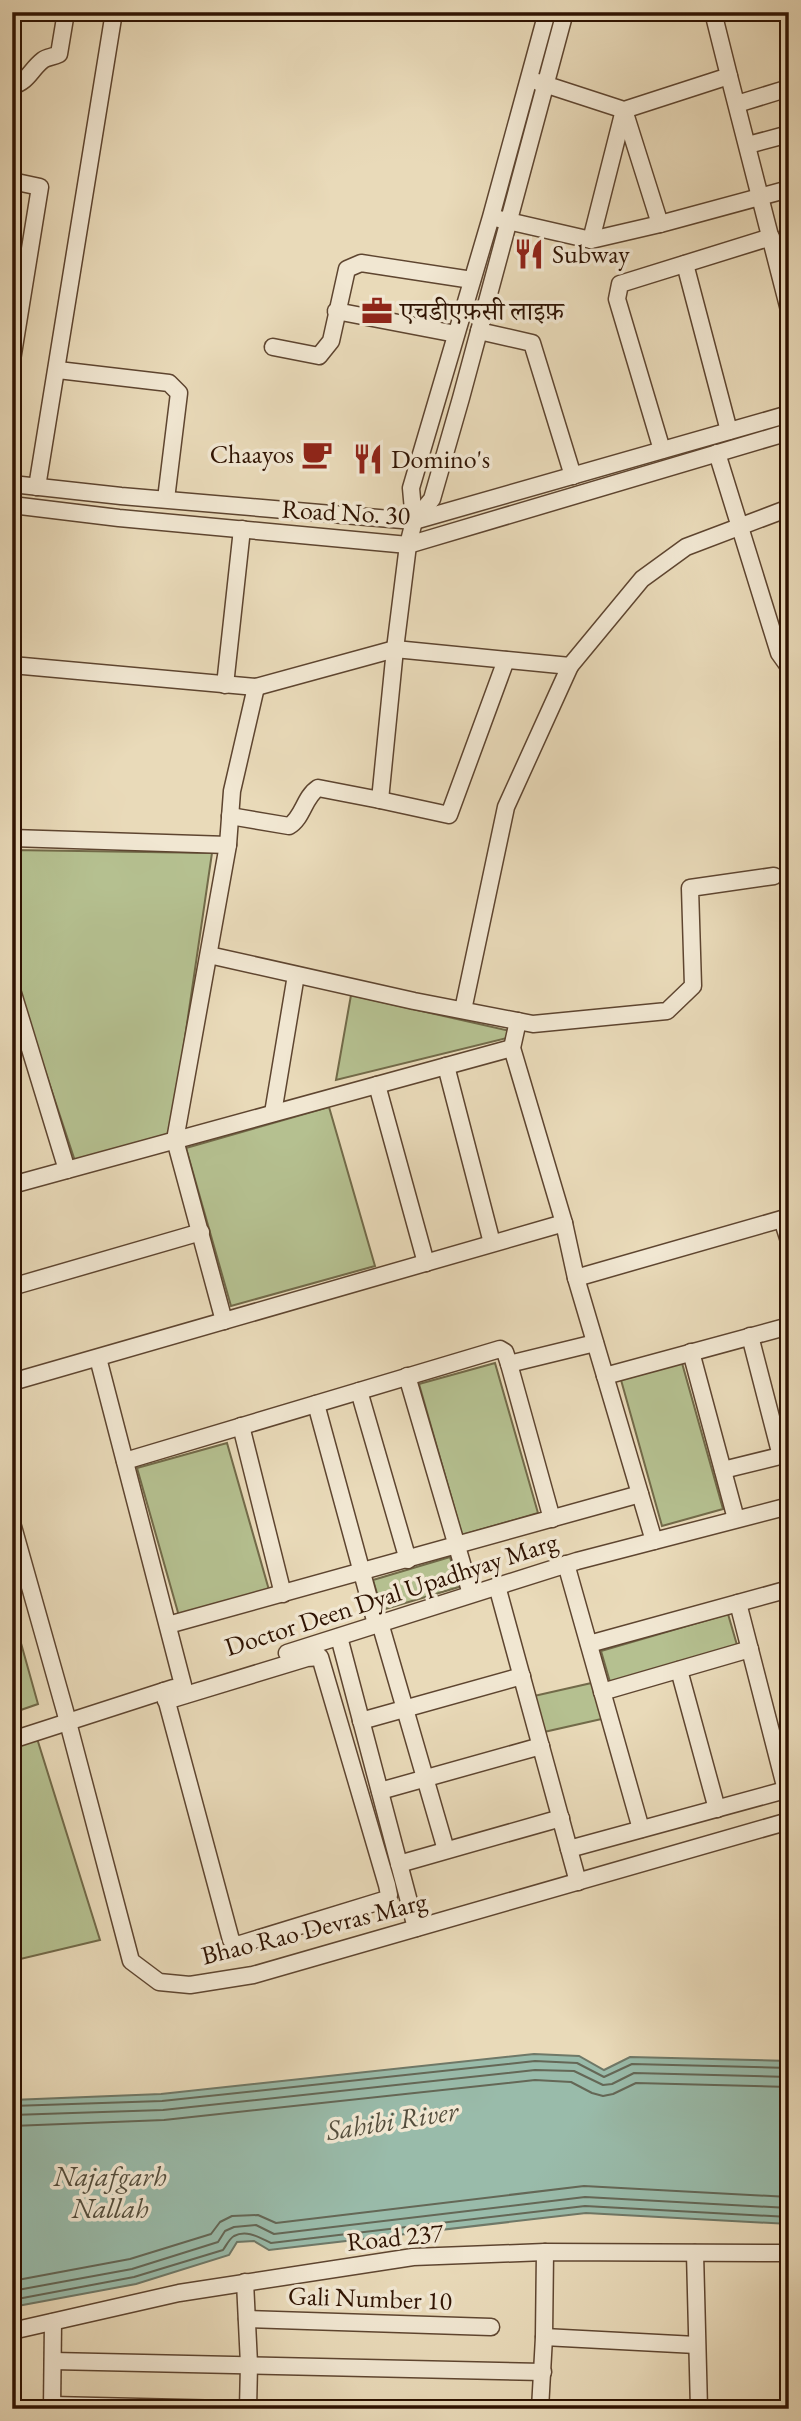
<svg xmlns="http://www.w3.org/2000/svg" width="801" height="2421" viewBox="0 0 801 2421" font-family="'EB Garamond','Noto Serif Devanagari',serif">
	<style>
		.green { fill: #b5c090; stroke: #726a49; stroke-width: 2 }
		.water { fill: #9ba; stroke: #6f7867; stroke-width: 2 }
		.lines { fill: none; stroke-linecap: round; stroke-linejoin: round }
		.shore { stroke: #646756; stroke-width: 2 }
		.minor-casing { stroke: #5e4530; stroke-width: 19 }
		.minor { stroke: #f1e7d2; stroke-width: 16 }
		.labels { text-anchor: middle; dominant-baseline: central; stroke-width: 7; stroke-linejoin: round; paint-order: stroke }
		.poi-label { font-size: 26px; fill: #2f1302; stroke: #f1e7d2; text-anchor: start }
		.street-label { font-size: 26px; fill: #2f1302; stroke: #f1e7d2 }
		.water-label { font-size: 28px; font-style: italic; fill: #544e3d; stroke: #f1e7d2 }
	</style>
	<rect width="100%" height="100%" fill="#e9dab9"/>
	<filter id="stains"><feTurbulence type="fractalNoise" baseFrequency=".00286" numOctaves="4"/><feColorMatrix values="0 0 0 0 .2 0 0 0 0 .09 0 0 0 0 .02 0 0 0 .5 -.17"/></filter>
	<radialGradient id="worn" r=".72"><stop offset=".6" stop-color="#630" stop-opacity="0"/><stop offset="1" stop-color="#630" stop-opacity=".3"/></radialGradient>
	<g class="green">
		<path d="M12,850L212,853L171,1133L75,1161L12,971Z"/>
		<path d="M351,995L523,1034L336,1080Z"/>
		<path d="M329,1107L375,1266L231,1306L186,1148Z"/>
		<path d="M495,1363L538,1513L462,1535L419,1384Z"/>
		<path d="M682,1363L723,1509L662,1526L621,1380Z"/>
		<path d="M227,1443L269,1590L179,1616L137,1468Z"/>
		<path d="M450,1557L459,1587L382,1610L373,1580Z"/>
		<path d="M12,1611L38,1704L12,1713Z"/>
		<path d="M728,1614L737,1645L610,1682L601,1651Z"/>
		<path d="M596,1682L606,1718L544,1732L534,1696Z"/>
		<path d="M35,1732L100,1940L12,1961V1740Z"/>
	</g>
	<path class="water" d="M534,2054L579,2056L604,2070L630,2057L789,2061V2224L586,2213L269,2250L254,2241L237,2242L229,2255L136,2284L12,2307V2100L161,2094Z"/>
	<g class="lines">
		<g class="shore">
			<path d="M12,2106L162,2101L535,2061L577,2063L604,2077L632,2064L789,2068"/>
			<path d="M12,2115L163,2110L535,2070L574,2071L603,2085L612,2084L634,2073L789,2077"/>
			<path d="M12,2126L164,2120L535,2080L571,2082L592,2093L603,2096L613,2094L636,2083L789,2087"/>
			<path d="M12,2281L130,2259L211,2234L220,2222L232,2216L258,2215L276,2223L584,2186L789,2197"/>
			<path d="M12,2291L132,2269L218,2242L225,2231L234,2227L256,2225L274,2234L585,2197L789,2208"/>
			<path d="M12,2300L134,2277L223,2250C226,2246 229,2239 234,2236C247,2229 260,2238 271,2243L585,2206L789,2217"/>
		</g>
		<g class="minor-casing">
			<g id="minor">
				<path d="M729,76L789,310"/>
				<path d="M538,82L624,110L729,76L713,12"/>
				<path d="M12,86C29,81 30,70 43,60C47,57 53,57 59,54L66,12"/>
				<path d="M737,104L789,88"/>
				<path d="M624,110L660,224"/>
				<path d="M748,145L789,134"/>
				<path d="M12,181L40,187L12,360"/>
				<path d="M499,219L591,240L660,224L789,189"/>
				<path d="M591,240L624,110"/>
				<path d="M685,264L729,431"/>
				<path d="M336,311L456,334"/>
				<path d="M479,331L532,343L573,476"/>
				<path d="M273,347L319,356L331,341L347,269L361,263L472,280"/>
				<path d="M58,370L169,383L179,393L166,499"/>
				<path d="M662,450L617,299L620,284L771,237"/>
				<path d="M717,453L779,653L789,667"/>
				<path d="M12,484L121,496L414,521L789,414"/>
				<path d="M37,487L114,12"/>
				<path d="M12,505L119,518L408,545L789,432"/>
				<path d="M414,521L432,499L461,398L565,12"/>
				<path d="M12,665L256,687L395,649L570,666"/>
				<path d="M225,685L242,529"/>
				<path d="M380,800L449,815L506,660"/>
				<path d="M230,816L289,826C303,818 304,797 318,788L380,800L395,649L408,545L414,521L411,488L491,217L547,12"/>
				<path d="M12,838L228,845"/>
				<path d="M209,955L414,1001L533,1024L667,1011L693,986L690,888L774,876"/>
				<path d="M12,990L67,1170"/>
				<path d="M463,1010L506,807L570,666L642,579L686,547L789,508"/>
				<path d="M518,1021L512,1048L564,1223L576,1278L654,1541"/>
				<path d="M446,1066L492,1243"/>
				<path d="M377,1085L426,1263"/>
				<path d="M273,1113L296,975"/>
				<path d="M12,1185L512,1048"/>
				<path d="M782,1219L789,1241"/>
				<path d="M576,1278L789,1217"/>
				<path d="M15,1286L201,1232"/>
				<path d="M224,1321L175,1140L228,845L232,791L256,687"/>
				<path d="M750,1336L781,1456"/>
				<path d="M691,1352L736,1519"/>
				<path d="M98,1358L183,1685"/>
				<path d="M509,1364L595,1343"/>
				<path d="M407,1376L471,1594"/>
				<path d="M605,1376L789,1326"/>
				<path d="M12,1382L564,1223"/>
				<path d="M359,1391L408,1560"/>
				<path d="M316,1404L376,1624"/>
				<path d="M241,1426L283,1594"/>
				<path d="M125,1461L500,1349L505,1352L509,1364L552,1519"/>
				<path d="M723,1470L788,1454"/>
				<path d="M12,1523L65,1711L131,1961L159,1982L190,1985L253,1975L789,1821"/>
				<path d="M566,1564L641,1829"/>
				<path d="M497,1586L578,1882"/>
				<path d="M738,1603L786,1790"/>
				<path d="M380,1623L446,1850"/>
				<path d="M168,1625L640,1494"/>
				<path d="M339,1637L416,1928"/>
				<path d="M589,1644L789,1589"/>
				<path d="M287,1653L577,1561L789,1506"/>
				<path d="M679,1670L717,1809"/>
				<path d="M164,1691L231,1940L237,1945L387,1899L389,1895L387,1885L320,1657L307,1658L166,1701"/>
				<path d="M602,1692L750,1649"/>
				<path d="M361,1721L522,1676"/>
				<path d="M12,1740L173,1688"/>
				<path d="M380,1791L541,1746"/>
				<path d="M569,1849L789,1789"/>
				<path d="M399,1864L561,1818"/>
				<path d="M695,2253L699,2409"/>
				<path d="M245,2282L249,2364L248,2409"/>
				<path d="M247,2319L491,2327"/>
				<path d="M12,2331L179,2293L413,2257L545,2252L789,2253"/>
				<path d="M544,2337L696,2345"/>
				<path d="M53,2361L543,2372"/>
				<path d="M52,2405L227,2409"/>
				<path d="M52,2409L53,2322"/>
				<path d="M540,2409L544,2337L545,2252"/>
			</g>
		</g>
		<use href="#minor" class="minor"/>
	</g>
	<defs>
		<g id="restaurant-bare" transform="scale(2.415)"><path d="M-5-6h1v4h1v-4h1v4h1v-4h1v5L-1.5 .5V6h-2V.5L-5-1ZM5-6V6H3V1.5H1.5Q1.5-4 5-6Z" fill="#8f2418" stroke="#f1e7d2" stroke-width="2.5" paint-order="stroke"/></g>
		<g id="office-bare" transform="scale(2.415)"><path d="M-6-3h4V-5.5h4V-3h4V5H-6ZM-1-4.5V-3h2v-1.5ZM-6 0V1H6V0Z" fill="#8f2418" stroke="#f1e7d2" stroke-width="2.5" paint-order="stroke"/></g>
		<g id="cafe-bare" transform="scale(2.415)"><path d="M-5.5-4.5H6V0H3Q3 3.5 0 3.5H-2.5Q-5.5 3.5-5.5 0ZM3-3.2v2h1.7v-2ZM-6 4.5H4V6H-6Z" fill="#8f2418" stroke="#f1e7d2" stroke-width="2.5" paint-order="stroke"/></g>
	</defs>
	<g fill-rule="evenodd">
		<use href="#restaurant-bare" x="529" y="254"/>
		<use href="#office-bare" x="377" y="311"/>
		<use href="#cafe-bare" x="317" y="454"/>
		<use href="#restaurant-bare" x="368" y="459"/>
	</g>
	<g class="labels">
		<g class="poi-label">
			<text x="552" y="254">Subway</text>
			<text x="400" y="311">एचडीएफ़सी लाइफ़</text>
			<text x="294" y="454" text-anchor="end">Chaayos</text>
			<text x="391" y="459">Domino's</text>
		</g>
		<g class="street-label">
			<text transform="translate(346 512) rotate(3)">Road No. 30</text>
			<text transform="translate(391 1594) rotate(-18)">Doctor Deen Dyal Upadhyay Marg</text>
			<text transform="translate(314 1928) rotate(-14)">Bhao Rao Devras Marg</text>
			<text transform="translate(395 2237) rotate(-6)">Road 237</text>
			<text transform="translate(370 2298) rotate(2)">Gali Number 10</text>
		</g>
		<g class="water-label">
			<text transform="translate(392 2120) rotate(-9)">Sahibi River</text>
			<text x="110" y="2176">Najafgarh<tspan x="110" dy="32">Nallah</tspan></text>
		</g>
	</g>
	<rect width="801" height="2421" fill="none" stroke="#e9dab9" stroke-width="42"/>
	<rect x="14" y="14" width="773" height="2393" fill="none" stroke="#2f1302" stroke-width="3.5"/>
	<rect x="21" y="21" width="759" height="2379" fill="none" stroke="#2f1302" stroke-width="2"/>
	<rect width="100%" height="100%" filter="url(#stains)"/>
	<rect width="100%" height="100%" fill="url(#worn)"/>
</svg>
